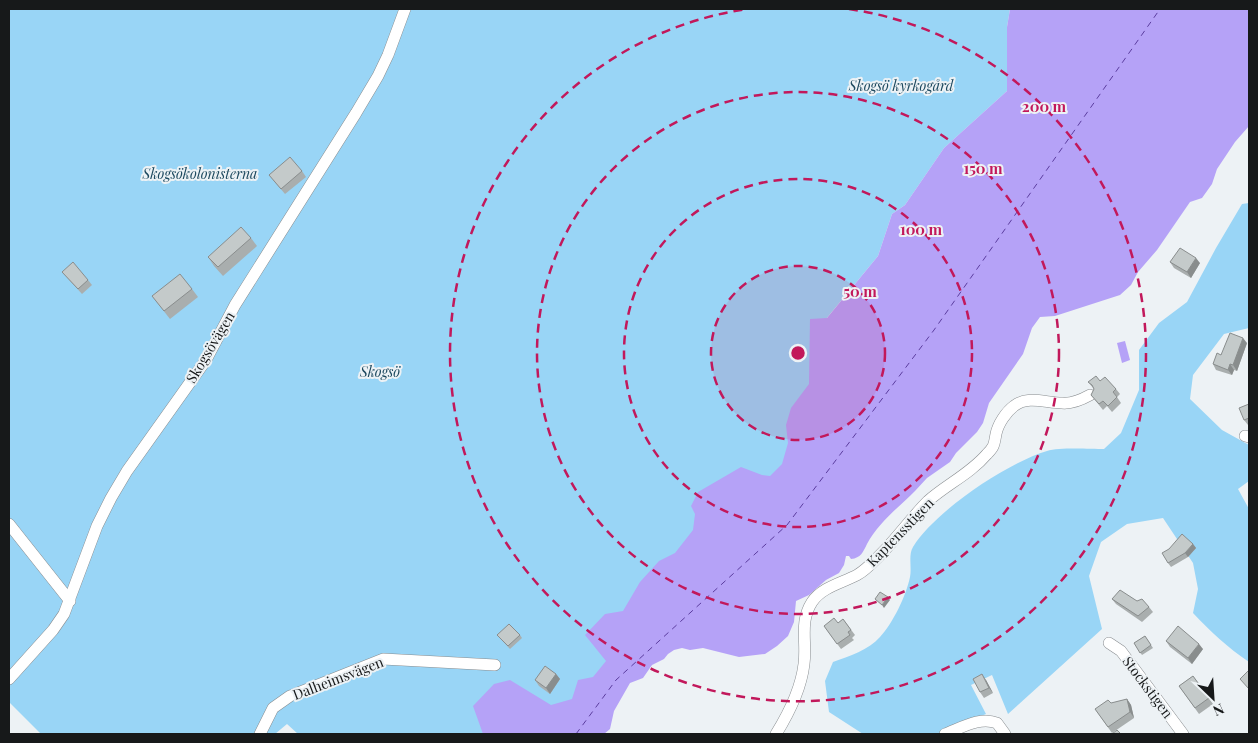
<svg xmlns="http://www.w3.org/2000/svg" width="1258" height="743" viewBox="0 0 1258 743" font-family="'Playfair Display',serif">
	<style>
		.green { fill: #99d5f6 }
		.water { fill: #b5a2f7 }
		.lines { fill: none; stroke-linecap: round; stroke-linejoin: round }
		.ferry { stroke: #5b3d9f; stroke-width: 1; stroke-dasharray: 6 5; stroke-linecap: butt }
		.minor-casing { stroke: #898d90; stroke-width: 12 }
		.minor { stroke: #fff; stroke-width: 11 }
		.wall { fill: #a9aeae }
		.shaded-wall { fill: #898d8d }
		.building { fill: #c4caca; stroke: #898d8d }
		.ring { fill: none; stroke: #c2185b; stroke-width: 2.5; stroke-dasharray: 9 6 }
		.labels { text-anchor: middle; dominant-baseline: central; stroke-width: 4; stroke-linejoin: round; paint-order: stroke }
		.park-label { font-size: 14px; font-style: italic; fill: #1d495f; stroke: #edf2f5 }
		.street-label { font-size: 14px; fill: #17191a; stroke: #edf2f5 }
		.centre { fill: #c2185b; stroke: #edf2f5; stroke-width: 2.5 }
		.ring-label { font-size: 15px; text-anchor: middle; font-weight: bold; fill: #c2185b; stroke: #edf2f5; stroke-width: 4; stroke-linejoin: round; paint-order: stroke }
	</style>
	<rect width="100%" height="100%" fill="#edf2f5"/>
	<g class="green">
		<path d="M9,9H1010L1007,27V91L944,148L905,205L892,214L878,256L826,319L902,372L677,609L575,734H298L287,724L275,734H41L9,702Z"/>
		<path d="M1249,203V328L1224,334L1193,375L1190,399L1222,430L1249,445V481L1238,489L1249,509V662C1228,648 1210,631 1193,613L1198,589L1193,563L1163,518L1127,524L1101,542L1089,576L1102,629L1008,714L992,675L971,685L986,714L937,734H863L829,712L825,681L833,662C849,656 869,650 880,637C893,623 906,596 910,577C912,568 908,555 913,547C935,511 1007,463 1047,451C1059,447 1090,449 1104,449L1121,433L1139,390V350L1159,323L1187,302L1216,248L1242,204Z"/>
	</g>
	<g class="water">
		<path d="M1010,9H1249V126L1235,142L1217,169L1212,184L1202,198L1190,202L1157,250L1138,272L1131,285L1120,295L1055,316L1040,317L1032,328L1023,354L989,403L983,423L977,432L956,453L950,462L927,478L915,491C899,507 878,523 867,544C863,552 861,558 851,559L849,556H846L844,565L839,573L826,580L809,595L796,601L794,622L788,636L777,646L765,654L739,657L703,648L690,650L682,648L674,650L668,654L664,659L652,665L643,678L630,683L614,711L610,729L604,734H483L473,706L494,684L510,680L551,705L572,699L578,680L593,677L606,661L585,635L605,614L623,611L640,582L659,561L675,553L693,530L695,514L691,506L698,492L741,467L762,475L770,476L782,464L788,443L786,425L791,408L809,384L810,319L827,318L878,256L892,214L905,205L944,148L1007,91V27Z"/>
		<path d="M1125,341L1130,360L1122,363L1117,343Z"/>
	</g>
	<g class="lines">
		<path class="ferry" d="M576,734L616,680L787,525L934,330L1160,9"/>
		<g class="minor-casing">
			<g id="minor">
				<path d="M1245,436L1249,437"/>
				<path d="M9,524L70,601"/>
				<path d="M1109,643L1121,651L1183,734"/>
				<path d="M9,679L53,630L64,614L97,526L111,498L127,471L206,360L235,305L356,113L378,76L388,55L405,9"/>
				<path d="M260,734L273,708L290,696L383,659L495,665"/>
				<path d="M776,734C789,713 801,690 804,664C807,642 799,622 812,602C822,587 842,583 857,575C866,570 873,562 880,555C897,538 911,518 928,501C947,484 970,474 987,454C995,446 994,444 996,434C998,424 1006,412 1014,406C1028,395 1046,403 1062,403C1072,404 1081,400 1090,395"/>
				<path d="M945,734C961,728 980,716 997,723L1005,734"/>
			</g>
		</g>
		<use href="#minor" class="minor"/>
	</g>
	<g class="wall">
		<path d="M302,171L306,177L285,194L269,175Z"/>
		<path d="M251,238L257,246L223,276L214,266L208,257Z"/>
		<path d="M1170,262L1200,263L1191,278L1174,268Z"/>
		<path d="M62,272L88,280L92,285L82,294Z"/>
		<path d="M192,289L198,297L170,319L152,296Z"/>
		<path d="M1247,343L1237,371L1234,370L1232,375L1216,370L1213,364L1221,355Z"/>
		<path d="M1100,381L1116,389L1120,394L1117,397L1121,403L1112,412L1107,406L1103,410L1091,395L1094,389L1088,382Z"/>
		<path d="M1249,404V425H1248L1244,420Z"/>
		<path d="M1193,544L1196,548L1188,557L1171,567L1168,563Z"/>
		<path d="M1112,599L1137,601L1149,607L1153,612L1142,622L1116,604Z"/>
		<path d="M843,619L855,635L852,638L854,640L841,649L824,626L838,623Z"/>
		<path d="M497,635H520L522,638L510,649Z"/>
		<path d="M1145,636L1153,648L1142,655L1134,643Z"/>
		<path d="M1166,641L1203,649L1192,664L1170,647Z"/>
		<path d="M556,674L560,679L550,694L539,686L535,680Z"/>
		<path d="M1193,676L1213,704L1199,714L1179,686Z"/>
		<path d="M986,680L993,693L984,698L980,692Z"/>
		<path d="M1127,699L1131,705L1134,718L1112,733L1095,709Z"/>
	</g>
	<g class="shaded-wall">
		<path d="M1196,258L1200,263L1191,278L1187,272Z"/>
		<path d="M1243,338L1247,343L1237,371L1233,365Z"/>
		<path d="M1230,364L1234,370L1232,375L1228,370Z"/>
		<path d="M1193,544L1196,548L1188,557L1185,553Z"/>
		<path d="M888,597L890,600L884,608L882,605Z"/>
		<path d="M1199,644L1203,649L1192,664L1188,658Z"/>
		<path d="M556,674L560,679L550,694L546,688Z"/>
		<path d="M982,674L986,680L993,693L989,688Z"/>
		<path d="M1127,699L1131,705L1134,718L1130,712Z"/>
	</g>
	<g class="building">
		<path d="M290,157L302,171L281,189L269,175Z"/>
		<path d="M241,227L251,238L218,267L208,257Z"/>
		<path d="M1180,248L1196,258L1187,272L1170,262Z"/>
		<path d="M73,262L88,280L78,289L62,272Z"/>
		<path d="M180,274L192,289L164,311L152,296Z"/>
		<path d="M1230,333L1243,338L1233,365L1230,364L1228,370L1213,364L1217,353L1221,355Z"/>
		<path d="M1096,376L1100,381L1105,377L1116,389L1113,392L1117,397L1108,406L1103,401L1099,404L1091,395L1094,389L1092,385L1088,382Z"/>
		<path d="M1249,404V418L1244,420L1239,408Z"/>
		<path d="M1182,534L1193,544L1185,553L1168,563L1162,553L1169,549Z"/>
		<path d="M1120,590L1137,601L1142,599L1149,607L1138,616L1112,599Z"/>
		<path d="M880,592L888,597L882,605L875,599Z"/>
		<path d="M834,618L838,623L843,619L851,630L848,632L850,635L837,644L824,626Z"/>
		<path d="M509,624L520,635L508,646L497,635Z"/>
		<path d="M1178,626L1199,644L1188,658L1166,641Z"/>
		<path d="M1145,636L1151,645L1140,653L1134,643Z"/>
		<path d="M545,666L556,674L546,688L535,680Z"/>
		<path d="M1249,670V689L1240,679Z"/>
		<path d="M982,674L989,688L980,692L973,679Z"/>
		<path d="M1193,676L1209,698L1195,708L1179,686Z"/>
		<path d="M1127,699L1130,712L1108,727L1095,709L1108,700L1111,703Z"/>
		<path d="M1117,730L1121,734H1112Z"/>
	</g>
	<circle cx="798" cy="353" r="87" fill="#c2185b" fill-opacity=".12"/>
	<g class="ring">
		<circle cx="798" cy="353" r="87"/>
		<circle cx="798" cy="353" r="174"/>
		<circle cx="798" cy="353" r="261"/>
		<path d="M849 9A348 348 0 1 1 747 9"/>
	</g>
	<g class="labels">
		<g class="park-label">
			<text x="901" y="85">Skogsö kyrkogård</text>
			<text x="200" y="173">Skogsökolonisterna</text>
			<text x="380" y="371">Skogsö</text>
		</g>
		<g class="street-label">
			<text transform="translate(210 347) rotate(-59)">Skogsövägen</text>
			<text transform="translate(900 532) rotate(-46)">Kaptensstigen</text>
			<text transform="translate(338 678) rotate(-21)">Dalheimsvägen</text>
			<text transform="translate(1148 687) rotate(53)">Stockstigen</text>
		</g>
	</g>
	<circle cx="798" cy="353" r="8" class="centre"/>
	<g class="ring-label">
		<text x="1044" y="112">200 m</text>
		<text x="983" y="174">150 m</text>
		<text x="921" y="235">100 m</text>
		<text x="860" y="297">50 m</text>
	</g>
	<rect width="1258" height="743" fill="none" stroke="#17191a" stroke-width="20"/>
	<g transform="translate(1213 698) rotate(155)" stroke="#edf2f5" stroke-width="4" paint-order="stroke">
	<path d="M0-4L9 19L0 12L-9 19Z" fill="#17191a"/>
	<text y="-8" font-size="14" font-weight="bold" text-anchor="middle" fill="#17191a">N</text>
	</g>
</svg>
